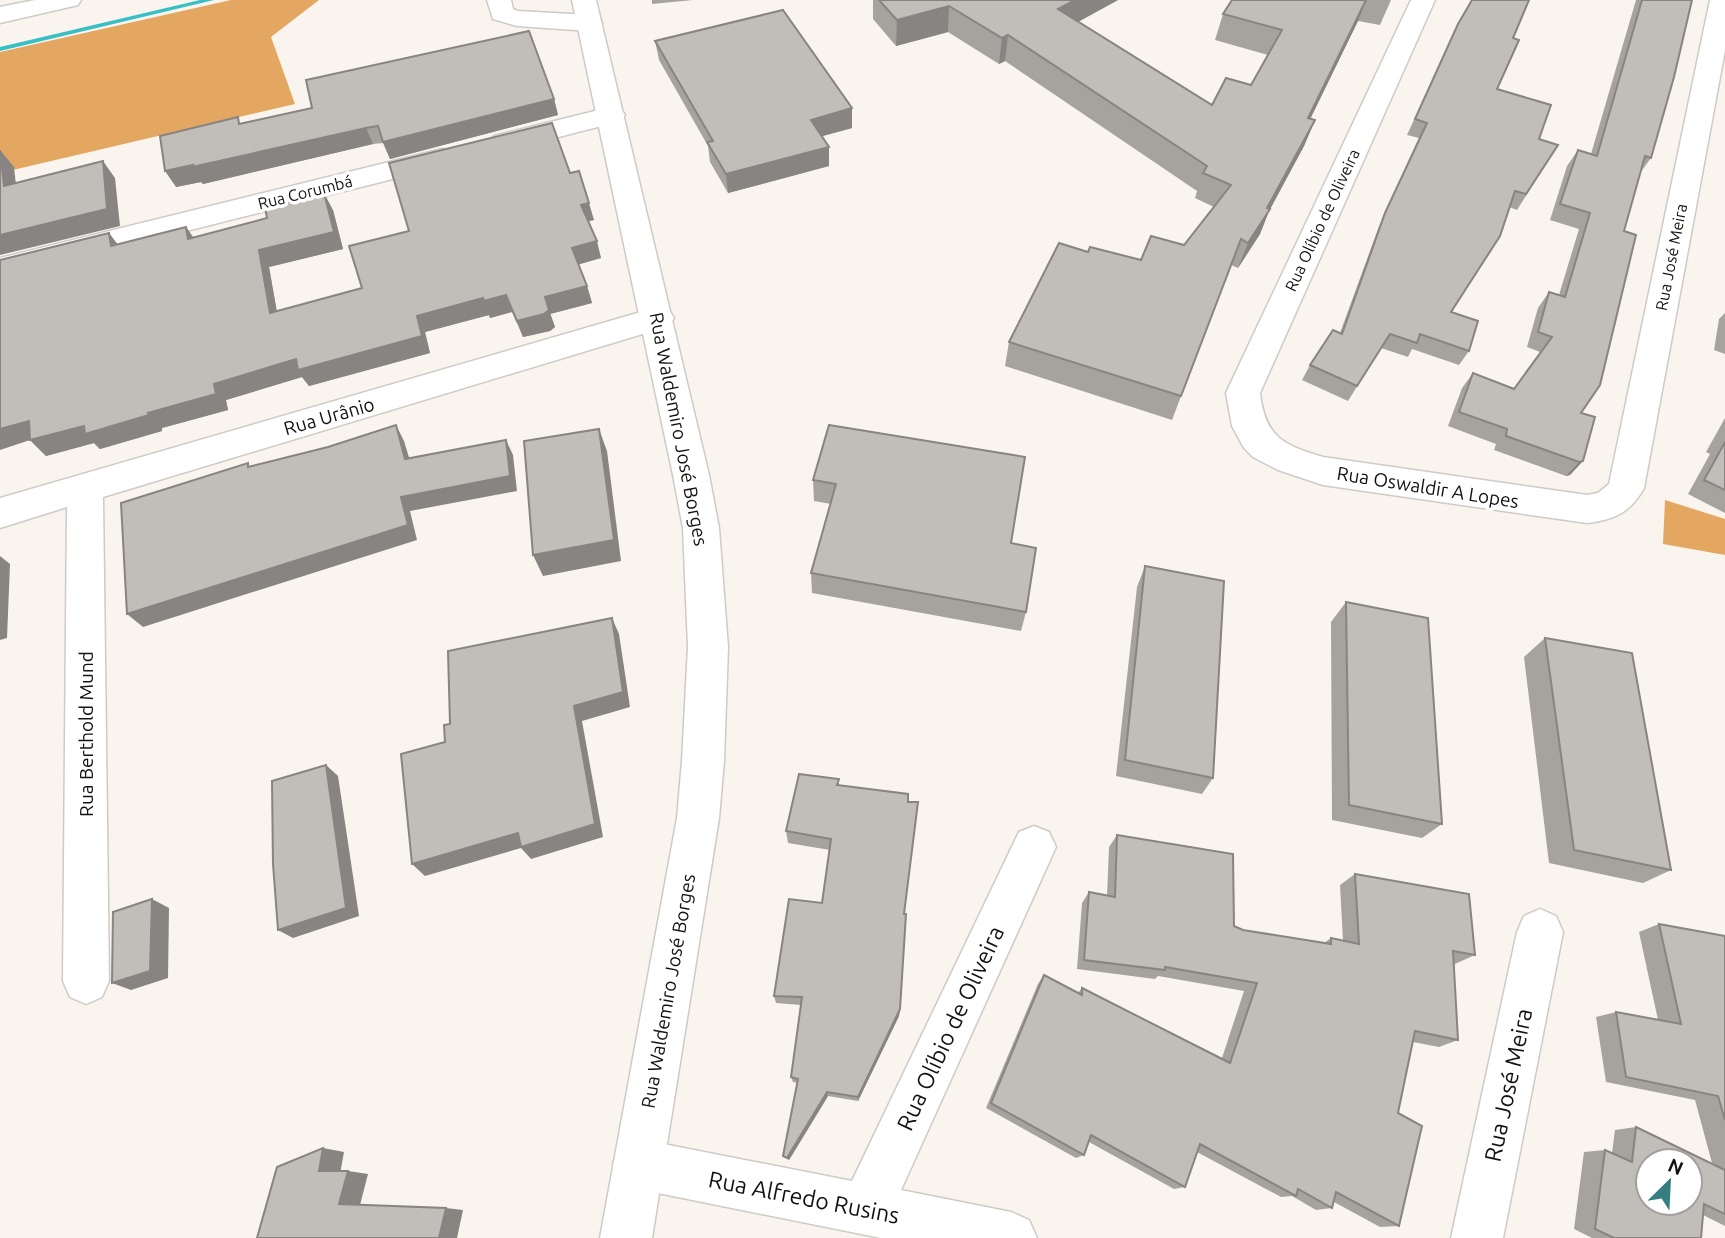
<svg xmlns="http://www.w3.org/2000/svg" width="1725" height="1238" viewBox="0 0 1725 1238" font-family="Ubuntu,sans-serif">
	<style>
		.forest { fill: #e3a762 }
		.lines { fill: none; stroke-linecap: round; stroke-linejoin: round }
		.stream { fill: #38bfc6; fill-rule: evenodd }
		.minor-casing { stroke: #cfcac5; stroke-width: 3 }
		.major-casing { stroke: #cfcac5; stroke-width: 3 }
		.minor { fill: #fff; fill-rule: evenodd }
		.major { fill: #fff; fill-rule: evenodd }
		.wall { fill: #a6a39e }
		.shaded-wall { fill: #878481 }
		.building { fill: #c1bdb8; stroke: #878481; stroke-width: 2; fill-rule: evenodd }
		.labels { text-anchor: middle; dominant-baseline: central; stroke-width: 7; stroke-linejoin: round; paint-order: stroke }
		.far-street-label { font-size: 16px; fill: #141210; stroke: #fff }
		.street-label { font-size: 19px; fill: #141210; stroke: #fff }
		.near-street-label { font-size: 23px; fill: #141210; stroke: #fff }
	</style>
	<rect width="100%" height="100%" fill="#f9f4ee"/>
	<g class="forest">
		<path d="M231,0H319L271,37L295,104L0,173V52Z"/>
		<path d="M1665,500L1725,519V555L1663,544Z"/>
	</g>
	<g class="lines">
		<path class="stream" d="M200,0H214L0,51V47Z"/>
		<g class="minor-casing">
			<g id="minor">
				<path d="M35,0H81L78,5L0,23V7Z"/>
				<path d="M487,0H511L513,9L518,11L589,15L598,18L602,23L598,28L589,31L517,26L493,19Z"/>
				<path d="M1411,0H1435L1260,393C1265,437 1283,445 1323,457L1587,495L1598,493L1609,484L1710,0H1725V50L1644,488C1631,512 1614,520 1587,523L1323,485L1278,470L1253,457L1244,448L1232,426L1226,393Z"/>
				<path d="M611,107L621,109L625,115L621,121L504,151L494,148L490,142L494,136Z"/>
				<path d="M442,149L452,152L456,158L452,164L0,278V258Z"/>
				<path d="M658,307L669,310L674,318L669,326L103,497L109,981L102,997L86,1004L70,997L63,981L67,507L0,528V498Z"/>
				<path d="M1034,826L1049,832L1056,847L901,1190L1011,1212L1029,1220L1037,1238H881L638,1189L620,1182L613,1164L620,1146L638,1139L852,1181L1019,832Z"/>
				<path d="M1540,909L1556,916L1563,932L1503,1238H1451L1517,932L1524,916Z"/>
			</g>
		</g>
		<g class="major-casing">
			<path id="major" d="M572,0H596L709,475L719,528L728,647L724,761L719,818L652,1238H600L677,818L682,761L688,647L683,528L673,475Z"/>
		</g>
		<use href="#minor" class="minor"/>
		<use href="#major" class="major"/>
	</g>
	<g class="wall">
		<path d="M652,0H693L652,4Z"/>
		<path d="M873,0H1118L1078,22L1212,105L1251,85L1268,55L1215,40L1223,14L1232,0H1391L1380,25L1358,21L1310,119L1315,120L1304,146L1269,211L1260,234L1238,268L1231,265L1172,420L1005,366L1009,342L1088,252L1141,260L1184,245L1214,207L1195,198L1197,191L1005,61L999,64L948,32L896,46L873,19Z"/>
		<path d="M1636,0H1692L1651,158L1640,173L1624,231L1581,413L1583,461L1570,475L1566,476L1494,450L1496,444L1448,426L1462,388L1473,373L1514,388L1540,352L1527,347L1538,308L1549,292L1559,295L1579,229L1550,220L1567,166L1578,150L1591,154Z"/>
		<path d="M1458,24L1513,38L1497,89L1539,139L1558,145L1517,210L1509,207L1451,312L1469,351L1459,365L1412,349L1408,357L1381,348L1348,401L1302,380L1310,365L1340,333L1378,229L1419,138L1407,135Z"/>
		<path d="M655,41L852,128L822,136L829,147V166L728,193L710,162L708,146L659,60Z"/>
		<path d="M554,99L558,115L390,159L383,143L373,144L203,184L201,182L176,187L241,123Z"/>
		<path d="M570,173L594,220L588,221L601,258L578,264L587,286L592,303L550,314L555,327L550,331L523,337L512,312L490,318L489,315L425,332L430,353L309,386L302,377L226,400L228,410L162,428V431L100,449L94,443L46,456L30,440L118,244L186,227L193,238L333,210L343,249L269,267L277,312L362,288L409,231Z"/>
		<path d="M1725,313V354L1714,350L1719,319Z"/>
		<path d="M1725,418V513L1688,494L1710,454L1706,452Z"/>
		<path d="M829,425L1011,543L1026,612L1021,631L812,593L811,573L831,504L814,501L813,480Z"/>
		<path d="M1145,566L1213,778L1202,794L1116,776L1137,587Z"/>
		<path d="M1346,602L1442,824L1422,838L1332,820L1331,622Z"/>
		<path d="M1545,638L1671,870L1643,883L1549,863L1524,657Z"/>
		<path d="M839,779V786L904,914L899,1016L858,1101L828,1096L789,1160L783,1156L798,1083L793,1082L791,1077L801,1005L776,1003L774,996L822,903L830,850L788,843L786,831Z"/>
		<path d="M1117,835L1234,926L1243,930L1324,943L1331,938L1343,941L1340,885L1355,874L1475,955L1455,964H1454L1458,1040L1439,1047L1413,1042L1398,1113L1399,1226L1380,1227L1334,1202L1332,1208L1316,1210L1292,1196L1281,1197L1197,1152L1185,1187L1174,1189L1089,1142L1084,1155L1076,1158L986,1108L1038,984L1044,975L1078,993L1082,988L1222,1058L1244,991L1158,976L1155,979L1077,969L1082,903L1089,892L1107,896L1109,847Z"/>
		<path d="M1659,924L1725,936V1226L1703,1215L1701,1238H1592L1574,1229L1584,1152L1605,1150L1612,1153L1615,1130L1636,1127L1712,1163L1695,1100L1606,1082L1596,1017L1616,1012L1658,1020L1639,932Z"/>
	</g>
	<g class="shaded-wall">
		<path d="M1075,0H1118L1054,35L1058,9Z"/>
		<path d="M1366,0L1358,21L1298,144L1308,118Z"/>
		<path d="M949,6L948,32L896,46L897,20Z"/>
		<path d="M1008,35L1005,61L999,64L1002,38Z"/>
		<path d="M554,99L558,115L390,159L383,142Z"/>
		<path d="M852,108V128L812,139L811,120Z"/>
		<path d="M1315,120L1304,146L1269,211L1260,234L1238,268L1248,243Z"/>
		<path d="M366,128L373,144L203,184L201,182L176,187L165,171Z"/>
		<path d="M829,147V166L728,193L726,174Z"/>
		<path d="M0,150L14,167L18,203L4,186Z"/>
		<path d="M103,161L115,178L120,226L0,255V235Z"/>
		<path d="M324,193L333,210L343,249L269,267L280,330L270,313L259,250Z"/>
		<path d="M589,203L594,220L585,222L581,205Z"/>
		<path d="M186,227L198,244L188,239Z"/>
		<path d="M109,233L122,250L111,246Z"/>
		<path d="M597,241L601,258L577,265L572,248Z"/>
		<path d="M587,286L592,303L550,314L545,297Z"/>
		<path d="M506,295L512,312L490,318L489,315L425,332L430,353L309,386L302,377L226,400L228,410L162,428V431L100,449L94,443L46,456L30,440L0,450V429L29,421L84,426L148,413L214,384L417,316L483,298Z"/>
		<path d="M549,310L555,327L550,331L523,337L517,321Z"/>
		<path d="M396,425L404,441L414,474L405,459Z"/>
		<path d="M599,429L607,451L621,561L543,576L533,555Z"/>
		<path d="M506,440L513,455L517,491L410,511L417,540L143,627L127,614L401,497Z"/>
		<path d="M1583,461L1570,475L1566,476L1579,462Z"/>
		<path d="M0,556L10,564L7,638L0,640Z"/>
		<path d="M612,618L619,634L630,707L582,721L603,837L531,859L521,848L425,876L412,864L574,706Z"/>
		<path d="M326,765L338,776L359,916L293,938L278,930Z"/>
		<path d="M152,899L169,908L168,978L131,990L112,983Z"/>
		<path d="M900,1009L899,1016L858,1101V1097Z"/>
		<path d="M827,1092L828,1096L789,1160L787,1158Z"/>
		<path d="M323,1148L344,1152L340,1174L319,1171Z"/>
		<path d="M348,1171L368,1174L360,1205L339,1204Z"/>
		<path d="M446,1208L463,1210L457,1238H439Z"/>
	</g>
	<g class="building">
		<path d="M879,0H1075L1058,9L1212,105L1226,78L1251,85L1282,30L1223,14L1232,0H1366L1308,118L1315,120L1267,208L1270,209L1248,243L1241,239L1181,396L1009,342L1059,243L1088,252L1090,247L1141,260L1151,236L1184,245L1231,185L1203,173L1207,166L1008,35L1002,38L949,6L897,20Z"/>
		<path d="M1472,0H1529L1513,38L1519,40L1497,89L1551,105L1539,139L1558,145L1526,194L1515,191L1500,236L1451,312L1478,321L1469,351L1420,334L1417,343L1390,334L1357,386L1310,365L1333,330L1342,334L1385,213L1427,123L1415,119L1458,24Z"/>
		<path d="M1642,0H1692L1674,77L1651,158L1645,156L1624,231L1636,235L1600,385L1581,413L1595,417L1583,461L1579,462L1506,436L1507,429L1459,412L1473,373L1514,389L1552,337L1538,332L1549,292L1565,297L1590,213L1560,204L1578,150L1597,156Z"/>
		<path d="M783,10L852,108L811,120L829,147L726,174L707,142L713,141L655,41Z"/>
		<path d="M529,31L554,99L383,142L378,126L366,128L192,167L193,165L165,171L160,136L238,117L239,124L312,108L306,80Z"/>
		<path d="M552,123L570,173L579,171L589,203L581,205L597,241L572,248L587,286L545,297L549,310L544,314L517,321L506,295L484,301L483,298L417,316L422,336L298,370L296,359L214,384L216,394L148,413L149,415L85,434L84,426L30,440L29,421L0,429V260L109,233L111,246L186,227L188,239L267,218L265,208L324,193L334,232L259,250L270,313L362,288L349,246L409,231L389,163Z"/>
		<path d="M0,150L4,186L103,161L107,209L0,235Z"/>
		<path d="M396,425L405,459L506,440L510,476L401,497L408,525L127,614L121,503L248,463V467L328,447Z"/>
		<path d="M829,425L1025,457L1011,543L1036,548L1026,612L811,573L836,484L813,480Z"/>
		<path d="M599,429L614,540L533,555L524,441Z"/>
		<path d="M1725,442V490L1704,480Z"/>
		<path d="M1145,566L1224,581L1213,778L1125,760Z"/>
		<path d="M1346,602L1428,618L1442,824L1349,805Z"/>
		<path d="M612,618L623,692L574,706L595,824L521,847L518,833L412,864L401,754L445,742L444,725L450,724L448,651Z"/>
		<path d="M1545,638L1632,653L1671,870L1574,850Z"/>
		<path d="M326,765L346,908L278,930L273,864L272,781Z"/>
		<path d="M799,774L839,779L837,785L908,794V802H918L904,914H906L900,1009L858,1097L827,1092L787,1158L783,1156L798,1079L791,1077L802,997L774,996L789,899L822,903L831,839L786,831Z"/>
		<path d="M1117,835L1233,854L1234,926L1243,930L1331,944V938L1359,944L1355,874L1469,894L1475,955L1453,951L1458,1040L1415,1031L1398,1113L1422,1126L1399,1226L1336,1192L1332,1208L1298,1189L1296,1196L1200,1144L1185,1187L1091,1135L1084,1155L991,1103L1044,975L1082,995V988L1230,1063L1257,983L1165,967V970L1084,960L1089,892L1115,897Z"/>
		<path d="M152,899L150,971L112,983L113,912Z"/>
		<path d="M1659,924L1725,936V1120L1718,1096L1626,1077L1616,1012L1681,1024Z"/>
		<path d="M1636,1127L1725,1170V1214L1704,1204L1701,1238H1614L1595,1229L1605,1150L1632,1162ZM1648,1161H1690V1203H1648Z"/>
		<path d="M323,1148L319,1171H348L339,1204L446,1208L439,1238H257L277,1167Z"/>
	</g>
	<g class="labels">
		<g class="far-street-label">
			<text transform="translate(305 192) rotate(-14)">Rua Corumbá</text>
			<text transform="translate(1322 220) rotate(-65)">Rua Olíbio de Oliveira</text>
			<text transform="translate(1671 257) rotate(-79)">Rua José Meira</text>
		</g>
		<g class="street-label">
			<text transform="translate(329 416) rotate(-16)">Rua Urânio</text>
			<text transform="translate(679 429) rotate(79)">Rua Waldemiro José Borges</text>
			<text transform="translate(1428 487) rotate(9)">Rua Oswaldir A Lopes</text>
			<text transform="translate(86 734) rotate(-90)">Rua Berthold Mund</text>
			<text transform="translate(668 991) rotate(-80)">Rua Waldemiro José Borges</text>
		</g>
		<g class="near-street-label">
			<text transform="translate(950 1028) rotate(-65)">Rua Olíbio de Oliveira</text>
			<text transform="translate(1508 1085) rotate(-78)">Rua José Meira</text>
			<text transform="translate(804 1197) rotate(11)">Rua Alfredo Rusins</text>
		</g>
	</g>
	<g transform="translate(1669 1182) rotate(24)"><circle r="33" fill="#ffffff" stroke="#a1a09f" stroke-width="2"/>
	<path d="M0-5L12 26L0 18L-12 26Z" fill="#347d81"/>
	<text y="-10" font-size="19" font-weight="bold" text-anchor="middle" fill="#141210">N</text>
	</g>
</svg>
